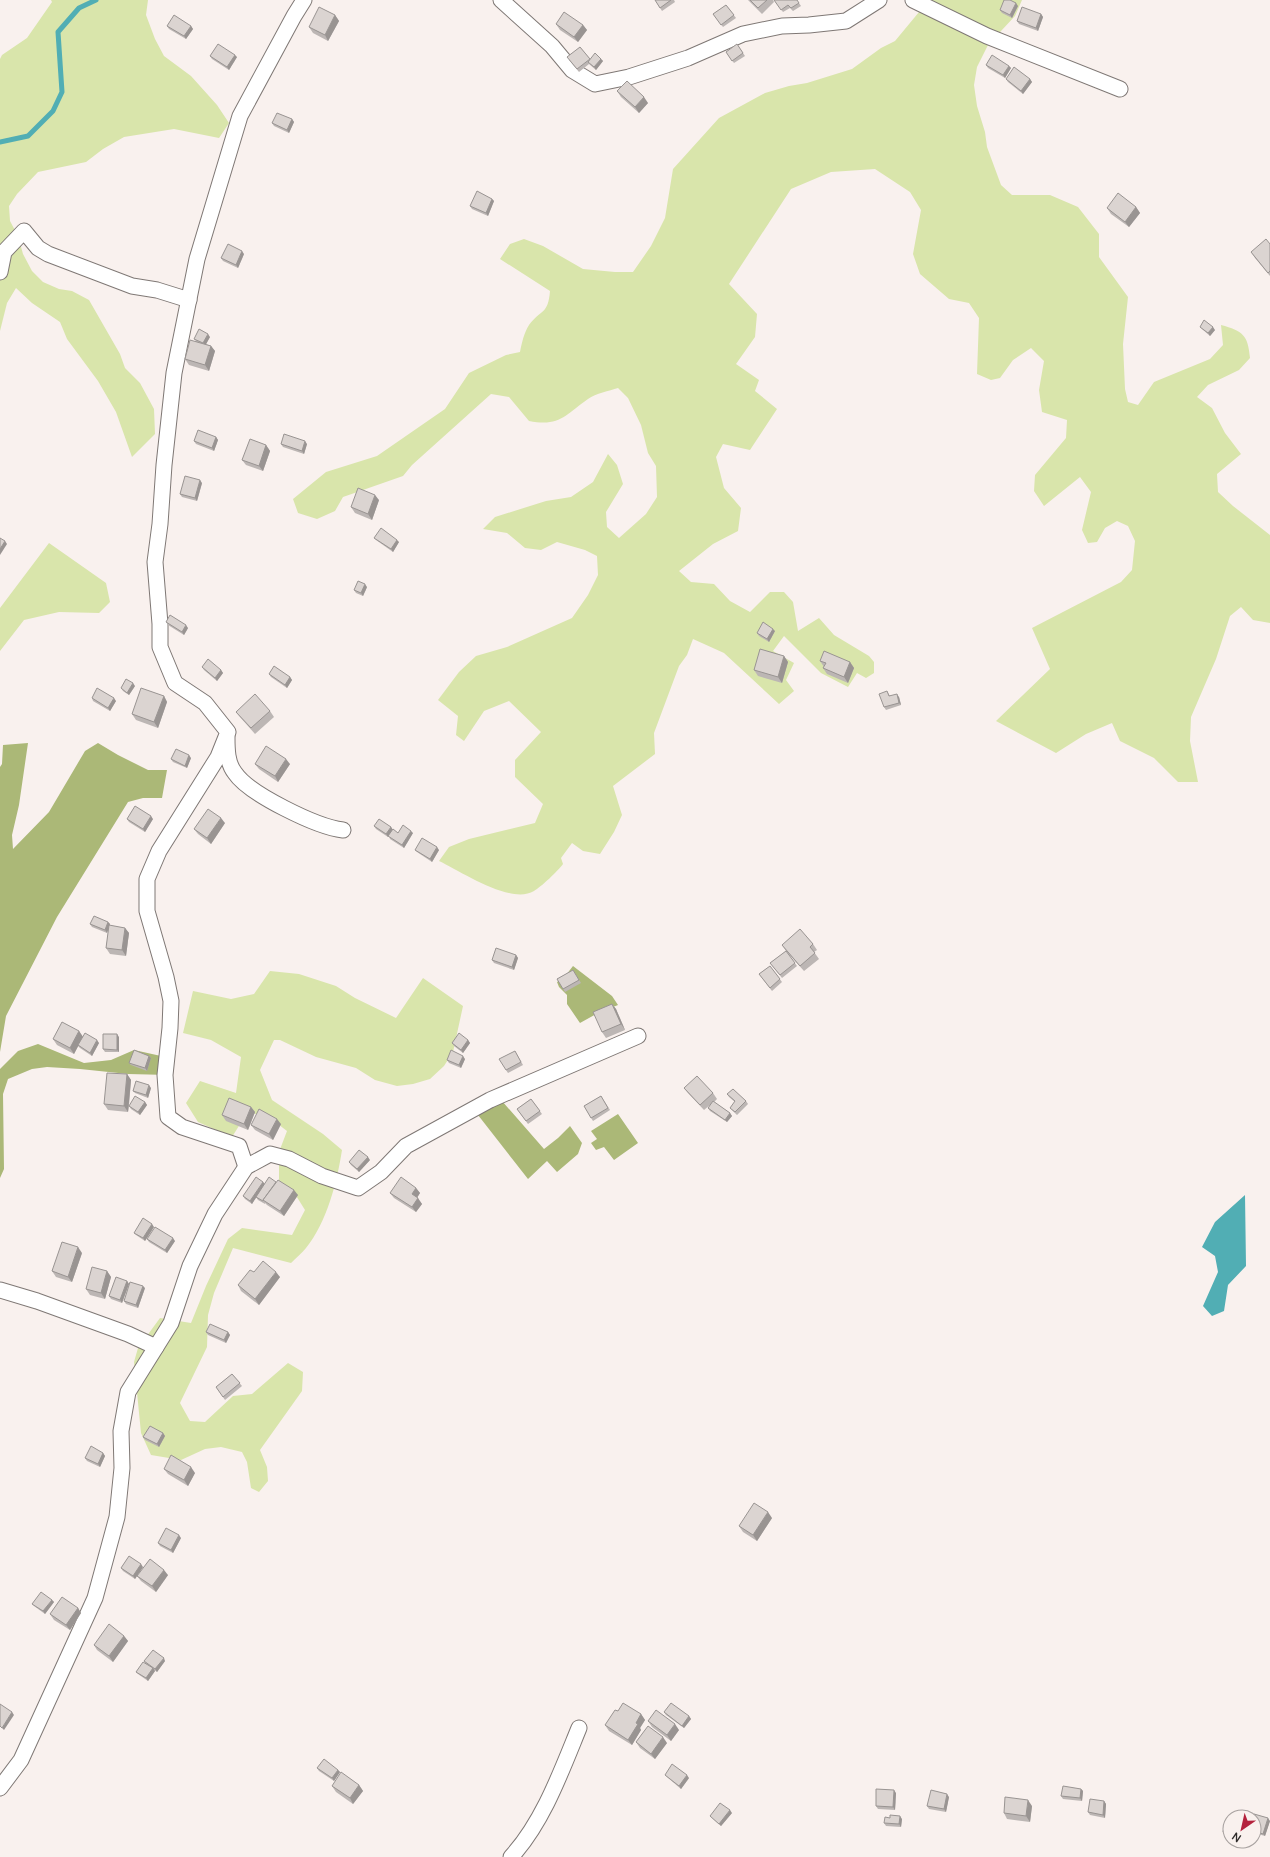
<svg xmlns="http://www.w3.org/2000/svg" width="1270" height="1857" viewBox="0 0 1270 1857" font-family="Manrope,sans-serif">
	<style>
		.green { fill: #d9e5ab }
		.forest { fill: #abb877 }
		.water { fill: #51aeb4 }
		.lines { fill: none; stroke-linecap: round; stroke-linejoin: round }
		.stream { stroke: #51aeb4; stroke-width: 5 }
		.minor-casing { stroke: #7f7875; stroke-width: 17 }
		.minor { stroke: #fff; stroke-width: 15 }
		.wall { fill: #bcb6b4 }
		.shaded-wall { fill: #999492 }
		.building { fill: #dbd4d1; stroke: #999492 }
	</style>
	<rect width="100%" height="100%" fill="#f9f1ee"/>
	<g class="green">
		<path d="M51,0H148L146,15L155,39L164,56L191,76L217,105L229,123L219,138L174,129L124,137L103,149L86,162L38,172L17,194L9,206L10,221L18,236L23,254L32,271L43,282L59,289L72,291L89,300L120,354L125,368L140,383L154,409L155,434L132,457L116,412L98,381L67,339L60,322L32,303L16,288L7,303L0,331V59L2,55L27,38L52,2Z"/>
		<path d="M929,0H1022L1015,16L988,45L977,67L974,85L977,106L985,132L987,147L1001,185L1012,195H1050L1078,207L1099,234V257L1128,297L1123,344L1125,389L1128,402L1138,405L1154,382L1210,359L1223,345L1221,325C1243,331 1248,335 1250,358L1239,370L1208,385L1197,397L1212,408L1225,433L1241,454L1217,474L1218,492L1233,506L1270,535V623L1253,620L1241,607L1230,616L1216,659L1191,717L1190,741L1198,782H1178L1154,758L1120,741L1112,723L1086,734L1056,753L996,721L1050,669L1032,628L1121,582L1132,570L1135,541L1128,526L1117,521L1105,528L1097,542L1088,543L1082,530L1091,492L1080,477L1044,506L1034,491L1035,475L1066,438L1067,420L1042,412L1039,390L1044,361L1031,348L1013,360L1000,378L991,380L977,374L979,318L969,303L949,299L920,274L913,254L921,210L910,192L875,169L831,172L791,189L729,284L757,314L755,337L736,364L759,380L755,391L777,409L750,450L723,444L716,457L724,488L741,508L738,531L713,544L679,571L691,582L714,584L730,601L750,612L770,592H784L793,602L798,631L819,618L834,635L869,656L874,662V673L866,678L857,673L848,687L821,673L784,636L773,651L794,663L786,680L794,691L779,704L724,653L693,639L687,655L679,666L654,733L655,754L613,786L622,815L614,832L600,854L583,851L572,843L561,858L563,864C558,871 541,887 534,891C511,905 462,872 439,861L449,847L469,839L535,823L543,804L515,777V760L541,732L509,701L484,711L464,741L456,735L458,716L438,700L459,672L476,656L507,647L572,618L588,595L598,575L597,556L585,550L557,542L541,550L525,548L507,533L483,529L495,517L546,501L571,497L593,482L608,454L617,465L623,484L606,512L607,527L619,538L646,514L657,497L656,466L648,453L641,425L628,398L618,388C609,391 596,393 588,399C565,415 560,427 529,421L509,397L491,394L412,465L403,476L343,497L335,511L317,519L298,513L293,499L326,472L377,456L445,409L469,373L506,355L520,352C522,342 524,333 529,325C541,309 548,315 550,291L500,259L510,244L524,239L543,246L583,269L615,272H633L651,246L665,218L673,169L719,118L765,93L789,86L807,83L852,69L881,48L895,41Z"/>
		<path d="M49,543L106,583L110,602L99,613L59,612L24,620L0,651V608Z"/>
		<path d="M270,971L299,974L336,986L355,998L396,1018L423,978L463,1006L453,1052L444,1066L430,1079L413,1084L397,1086L375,1080L356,1068L316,1057L280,1040H274L260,1070L272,1100L323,1134L342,1150C337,1182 327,1222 306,1248C302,1253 296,1258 291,1263L233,1248L214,1293L208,1315L207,1347L180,1403L190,1421L205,1422L233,1396L252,1394L288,1363L303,1372L302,1391L260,1450L267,1467L268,1481L259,1492L251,1488L247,1462L242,1452L221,1447L205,1449L181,1460L151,1455L141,1433L134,1362L138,1348L160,1318L191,1323L206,1286L228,1239L242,1228L292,1235L305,1210L295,1194L279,1183V1152L287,1131L266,1115L247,1113L232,1137L198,1122L186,1103L200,1081L236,1093L241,1057L211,1040L183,1033L193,991L231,999L254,994Z"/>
	</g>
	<g class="forest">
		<path d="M28,743L19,805L12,835L13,849L49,812L85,751L98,743L118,755L148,770H167L162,798H143L128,802L57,917L6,1016L0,1052V767L2,764L3,745Z"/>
		<path d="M573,966L612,996L618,1005L598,1013L580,1023L567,1004V995L559,987L557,982L566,975Z"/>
		<path d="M38,1044L84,1063L111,1060L134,1050L161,1056L169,1075L128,1074L80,1069L47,1067L32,1069L8,1079L3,1094L4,1169L0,1178V1069L18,1051Z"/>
		<path d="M502,1101L544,1149L558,1138L570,1126L582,1143L578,1154L557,1172L547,1161L528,1179L478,1115Z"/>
		<path d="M618,1114L638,1143L614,1160L604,1147L596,1150L591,1143L597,1139L591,1131Z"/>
	</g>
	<path class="water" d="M1245,1195L1246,1266L1228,1285L1224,1311L1212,1316L1203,1306L1218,1272L1215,1256L1202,1247L1215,1222Z"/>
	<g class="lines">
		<path class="stream" d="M0,142L28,136L53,111L62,92L58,32L79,8L96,0"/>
		<g class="minor-casing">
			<g id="minor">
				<path d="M501,0L552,46L572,70L595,84L629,77L688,58L743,34L782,26L809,25L846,21L879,0"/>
				<path d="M913,0L987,36L1120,89"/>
				<path d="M0,272L4,252L24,231L38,248L48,254L132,286L157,290L189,300"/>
				<path d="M227,737C227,749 227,763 235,773C249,794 317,827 343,830"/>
				<path d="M246,1167L239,1146L182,1127L168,1117L165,1075L170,1028L171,1001L166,977L147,911V879L159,851L218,757L228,732L205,703L175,683L160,647V624L155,562L160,524L164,465L174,373L197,259L240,116L294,16L304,0"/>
				<path d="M0,1290L37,1301L128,1334L156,1347"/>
				<path d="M0,1788L21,1760L95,1598L117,1517L122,1468L121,1431L128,1392L171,1323L190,1266L215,1214L246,1167L270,1154L289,1159L322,1176L358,1188L381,1172L406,1146L490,1100L638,1036"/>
				<path d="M511,1857C543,1822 561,1772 579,1728"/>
			</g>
		</g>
		<use href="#minor" class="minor"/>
	</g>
	<g class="wall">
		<path d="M655,0H674L675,2L662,11Z"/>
		<path d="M748,0H773L774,2L762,14Z"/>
		<path d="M774,0H797L801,6L793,11L790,8L783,12Z"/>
		<path d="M726,5L736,18L723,27L713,14Z"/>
		<path d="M1018,6L1012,18L1002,13L1000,10Z"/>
		<path d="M1041,14L1043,17L1038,31L1019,24L1017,21Z"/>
		<path d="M335,15L339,21L328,41L313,33L309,27Z"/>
		<path d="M556,24L583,25L587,30L578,42L560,30Z"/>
		<path d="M167,26H191L193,29L186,39L169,29Z"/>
		<path d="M737,44L745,56L734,63L726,52Z"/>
		<path d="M580,47L590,59H601L603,61L596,70L589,64L579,72L569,60Z"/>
		<path d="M210,56L237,57L229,70L212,59Z"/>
		<path d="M986,65L1009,66L1011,68L1005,78L988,68Z"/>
		<path d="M1006,79H1030L1032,82L1023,94L1008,82Z"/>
		<path d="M617,91L648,103L639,113L621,97Z"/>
		<path d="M292,119L294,122L289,133L274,126L272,123Z"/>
		<path d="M492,199L494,201L488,216L472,209L470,206Z"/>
		<path d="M1136,207L1140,213L1129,227L1111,214L1107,208Z"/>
		<path d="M1270,244V276L1255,258L1251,252Z"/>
		<path d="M244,254L238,268L223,261L221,258Z"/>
		<path d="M1200,327L1215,330L1210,336L1202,329Z"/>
		<path d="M210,337L206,344L211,346L215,351L209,371L189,365L185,359L196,341L194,339Z"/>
		<path d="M216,437L218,440L214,451L196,444L194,441Z"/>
		<path d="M281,444H307L304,454L283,447Z"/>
		<path d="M266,445L270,451L263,471L246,465L242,460Z"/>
		<path d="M202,483L197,501L182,497L180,494Z"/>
		<path d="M379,500L372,520L355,513L351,507Z"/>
		<path d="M374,538L399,542L393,552L376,540Z"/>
		<path d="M367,587L363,596L356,593L354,590Z"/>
		<path d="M166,622L188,628L184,635L168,625Z"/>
		<path d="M775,631L769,642L759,636L757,633Z"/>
		<path d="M784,656L788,662L782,683L758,676L754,670Z"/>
		<path d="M820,661L850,662L854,668L848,683L827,674L823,668L824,667Z"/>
		<path d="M202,667L221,670L223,673L217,681L204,670Z"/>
		<path d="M269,674L290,677L292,680L287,688L271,677Z"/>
		<path d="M135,686L129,695L123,691L121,688Z"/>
		<path d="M887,691L890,696L899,697L901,705L886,710L884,707Z"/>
		<path d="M164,696L167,702L158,728L136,720L132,714Z"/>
		<path d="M92,698L116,701L110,711L93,701Z"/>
		<path d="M270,711L274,717L255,734L240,717L236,712Z"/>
		<path d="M191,758L187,768L173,762L171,759Z"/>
		<path d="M255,764H290L278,782L259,769Z"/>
		<path d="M127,819H153L145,832L129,822Z"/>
		<path d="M225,823L211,844L198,834L194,829Z"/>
		<path d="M374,826L391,827L393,830L398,833H413L404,848L390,839L389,836L388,837L376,829Z"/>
		<path d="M415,850H439L432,862L417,852Z"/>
		<path d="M108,922L110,924L109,926L125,928L129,933L126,956L110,954L106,948L109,927L107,933L92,927L90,924Z"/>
		<path d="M813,944L817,950L814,952L819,959L804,971L786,951L782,945Z"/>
		<path d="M786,951L797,966L782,978L770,963Z"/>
		<path d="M516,955L518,958L514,970L494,963L492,960Z"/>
		<path d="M770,966L782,982L772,991L759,974Z"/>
		<path d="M573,970L581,983L565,992L557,979Z"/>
		<path d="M612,1004L616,1009L625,1030L606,1038L602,1032Z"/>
		<path d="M79,1031L83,1037L99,1043L92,1056L80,1048L78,1046L74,1054L57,1045L53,1039Z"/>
		<path d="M119,1037V1052H105L103,1049Z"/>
		<path d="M468,1040L470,1043L463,1053L454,1046L452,1043Z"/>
		<path d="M515,1051L523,1065L508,1073L506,1070Z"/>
		<path d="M149,1056L151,1058L147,1071L131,1065L129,1063Z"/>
		<path d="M465,1059L461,1068L449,1063L447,1060Z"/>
		<path d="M127,1074L131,1080L129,1106L145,1102L147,1105L140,1115L131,1109L129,1106L128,1112L108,1110L104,1104Z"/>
		<path d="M151,1088L148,1098L135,1093L133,1091Z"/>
		<path d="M684,1088L713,1093L717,1099L714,1102L730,1113L732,1116L727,1122L710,1111L708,1108L711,1104L704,1110L688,1093Z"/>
		<path d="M727,1094L746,1101L748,1104L737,1115L730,1108L735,1102L729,1097Z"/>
		<path d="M601,1096L610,1110L593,1121L584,1106Z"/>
		<path d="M531,1099L542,1114L528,1124L517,1109Z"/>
		<path d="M251,1107L255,1112L248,1130L226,1121L222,1115Z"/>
		<path d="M281,1124L273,1140L255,1130L251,1125Z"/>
		<path d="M370,1160L359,1172L351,1165L349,1162Z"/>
		<path d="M263,1182L264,1184L276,1182L298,1195L284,1216L267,1205L265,1203V1204L258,1200L256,1197L252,1204L245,1199L243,1196Z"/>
		<path d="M416,1188L420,1193L417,1198L422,1204L416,1212L394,1198L390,1193Z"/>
		<path d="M154,1227L145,1241L136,1235L134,1233Z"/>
		<path d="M147,1239L175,1241L167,1253L149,1242Z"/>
		<path d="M82,1253L72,1282L56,1277L52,1271Z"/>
		<path d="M107,1271L111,1277L105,1299L90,1295L86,1289Z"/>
		<path d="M254,1272L280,1277L259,1305L241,1291L238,1285Z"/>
		<path d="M127,1281L129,1284L122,1303L111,1299L109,1296Z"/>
		<path d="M145,1288L138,1308L126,1304L124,1301Z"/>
		<path d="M206,1332H228L230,1335L226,1343L208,1335Z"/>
		<path d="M232,1374L242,1386L225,1400L216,1387Z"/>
		<path d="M163,1433L165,1436L159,1447L145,1440L143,1437Z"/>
		<path d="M103,1453L105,1456L100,1467L87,1461L85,1458Z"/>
		<path d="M164,1469L195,1473L188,1486L168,1474Z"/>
		<path d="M772,1518L757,1541L743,1532L739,1526Z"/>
		<path d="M181,1538L173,1553L160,1546L158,1543Z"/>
		<path d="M143,1567L135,1579L123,1571L121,1568Z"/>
		<path d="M168,1575L156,1592L141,1581L137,1576Z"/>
		<path d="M52,1600L54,1602L45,1614L34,1606L32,1604Z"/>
		<path d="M78,1608L81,1613L70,1630L54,1620L50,1614Z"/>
		<path d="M124,1636L128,1641L113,1662L97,1650L94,1645Z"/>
		<path d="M144,1661H165L157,1672L153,1669L155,1671L148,1681L138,1674L136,1672L146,1664Z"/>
		<path d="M618,1711L641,1714L645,1720L640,1728L641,1730L632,1745L609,1731L605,1725Z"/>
		<path d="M664,1712L689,1716L691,1719L684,1728L666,1715Z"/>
		<path d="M648,1721L679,1730L671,1741L652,1727Z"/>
		<path d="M636,1742L667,1743L655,1759L640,1748Z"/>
		<path d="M317,1768L338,1770L340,1772L334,1781L319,1771Z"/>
		<path d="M665,1775L689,1778L681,1789L667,1777Z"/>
		<path d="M359,1785L363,1791L353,1804L336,1792L332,1786Z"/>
		<path d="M1081,1789L1083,1791L1082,1801L1063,1799L1061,1796Z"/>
		<path d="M896,1793L895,1810L878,1809L876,1806Z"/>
		<path d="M949,1797L946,1812L929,1809L927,1806Z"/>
		<path d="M1104,1801L1106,1804L1105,1818L1090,1815L1088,1812Z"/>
		<path d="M1032,1806L1030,1822L1007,1819L1004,1813Z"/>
		<path d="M732,1813L721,1826L712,1818L710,1816Z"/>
		<path d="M1254,1817L1270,1821L1265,1836L1254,1833Z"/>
		<path d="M902,1819L901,1827L886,1826L884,1823Z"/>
		<path d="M1230,1823V1836L1225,1834L1223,1832Z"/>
	</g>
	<g class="shaded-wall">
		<path d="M1016,3L1018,6L1012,18L1010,15Z"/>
		<path d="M1041,14L1043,17L1038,31L1036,28Z"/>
		<path d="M335,15L339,21L328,41L325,35Z"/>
		<path d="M583,25L587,30L578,42L574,37Z"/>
		<path d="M191,26L193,29L186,39L184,36Z"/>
		<path d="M235,55L237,57L229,70L227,67Z"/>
		<path d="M601,59L603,61L596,70L594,67Z"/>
		<path d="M1009,66L1011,68L1005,78L1003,75Z"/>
		<path d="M1030,79L1032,82L1023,94L1021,91Z"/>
		<path d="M644,97L648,103L639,113L635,107Z"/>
		<path d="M292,119L294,122L289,133L287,130Z"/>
		<path d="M492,199L494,201L488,216L486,213Z"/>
		<path d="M1136,207L1140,213L1129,227L1125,222Z"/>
		<path d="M242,251L244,254L238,268L236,265Z"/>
		<path d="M1213,327L1215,330L1210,336L1208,333Z"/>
		<path d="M208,334L210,337L205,346L203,343Z"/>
		<path d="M211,346L215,351L209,371L205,365Z"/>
		<path d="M216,437L218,440L214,451L212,448Z"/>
		<path d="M305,441L307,444L304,454L302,451Z"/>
		<path d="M266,445L270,451L263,471L259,466Z"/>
		<path d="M200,480L202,483L197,501L195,498Z"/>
		<path d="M375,495L379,500L372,520L368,514Z"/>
		<path d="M397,540L399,542L393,552L391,549Z"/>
		<path d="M5,541L7,544L0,555V549Z"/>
		<path d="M365,584L367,587L363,596L361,593Z"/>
		<path d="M186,625L188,628L184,635L182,632Z"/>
		<path d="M773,629L775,631L769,642L767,639Z"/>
		<path d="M784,656L788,662L782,683L778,677Z"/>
		<path d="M850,662L854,668L848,683L844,677Z"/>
		<path d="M221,670L223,673L217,681L215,678Z"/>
		<path d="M290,677L292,680L287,688L285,685Z"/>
		<path d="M133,683L135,686L129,695L127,693Z"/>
		<path d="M897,694L899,697L901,705L899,703Z"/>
		<path d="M164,696L167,702L158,728L154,722Z"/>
		<path d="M114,698L116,701L110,711L108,708Z"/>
		<path d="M189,755L191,758L187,768L185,766Z"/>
		<path d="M286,759L290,764L278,782L275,776Z"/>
		<path d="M151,816L153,819L145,832L143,829Z"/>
		<path d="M221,818L225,823L211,844L207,838Z"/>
		<path d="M391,827L393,830L388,837L386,834Z"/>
		<path d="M411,831L413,833L404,848L402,845Z"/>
		<path d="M437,847L439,850L432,862L430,859Z"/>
		<path d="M108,922L110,924L107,933L105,930Z"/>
		<path d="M125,928L129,933L126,956L122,950Z"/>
		<path d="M516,955L518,958L514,970L512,967Z"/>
		<path d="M612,1004L616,1009L625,1030L621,1024Z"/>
		<path d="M79,1031L83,1037L74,1054L70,1048Z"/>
		<path d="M117,1034L119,1037V1052L117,1050Z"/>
		<path d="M97,1040L99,1043L92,1056L90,1053Z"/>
		<path d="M468,1040L470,1043L463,1053L461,1050Z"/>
		<path d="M149,1056L151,1058L147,1071L145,1068Z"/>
		<path d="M463,1056L465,1059L461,1068L459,1065Z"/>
		<path d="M127,1074L131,1080L128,1112L124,1106Z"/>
		<path d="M149,1085L151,1088L148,1098L146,1095Z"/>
		<path d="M145,1102L147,1105L140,1115L138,1112Z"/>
		<path d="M251,1107L255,1112L248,1130L244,1124Z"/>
		<path d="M730,1113L732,1116L727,1122L725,1120Z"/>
		<path d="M277,1119L281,1124L273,1140L269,1134Z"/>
		<path d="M368,1157L370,1160L359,1172L357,1169Z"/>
		<path d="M263,1182L265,1184L252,1204L250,1201Z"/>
		<path d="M416,1188L420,1193L416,1199L412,1194Z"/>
		<path d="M294,1190L298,1195L284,1216L280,1211Z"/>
		<path d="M418,1198L422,1204L416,1212L412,1207Z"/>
		<path d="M152,1224L154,1227L145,1241L143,1238Z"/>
		<path d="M173,1238L175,1241L167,1253L165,1250Z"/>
		<path d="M78,1247L82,1253L72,1282L68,1277Z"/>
		<path d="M107,1271L111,1277L105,1299L101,1293Z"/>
		<path d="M276,1272L280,1277L259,1305L255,1299Z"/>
		<path d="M127,1281L129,1284L122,1303L120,1300Z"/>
		<path d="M143,1286L145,1288L138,1308L136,1305Z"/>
		<path d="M228,1332L230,1335L226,1343L224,1340Z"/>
		<path d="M163,1433L165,1436L159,1447L157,1444Z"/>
		<path d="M103,1453L105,1456L100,1467L98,1464Z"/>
		<path d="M191,1467L195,1473L188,1486L184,1480Z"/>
		<path d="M768,1512L772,1518L757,1541L753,1535Z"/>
		<path d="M179,1535L181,1538L173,1553L171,1550Z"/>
		<path d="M141,1564L143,1567L135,1579L133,1576Z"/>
		<path d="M164,1570L168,1575L156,1592L152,1586Z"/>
		<path d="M52,1600L54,1602L45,1614L43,1611Z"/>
		<path d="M78,1608L81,1613L70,1630L66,1625Z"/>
		<path d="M124,1636L128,1641L113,1662L109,1656Z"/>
		<path d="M164,1658L165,1661L157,1672L155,1669Z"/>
		<path d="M153,1668L155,1671L148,1681L146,1678Z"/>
		<path d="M12,1712L14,1715L4,1730L2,1728Z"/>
		<path d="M641,1714L645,1720L640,1728L641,1730L632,1745L628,1740L636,1723Z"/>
		<path d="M689,1716L691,1719L684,1728L682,1726Z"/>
		<path d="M675,1724L679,1730L671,1741L667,1735Z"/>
		<path d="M663,1737L667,1743L655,1759L651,1754Z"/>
		<path d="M338,1770L340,1772L334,1781L332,1778Z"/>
		<path d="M687,1775L689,1778L681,1789L679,1786Z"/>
		<path d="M359,1785L363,1791L353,1804L350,1798Z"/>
		<path d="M1081,1789L1083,1791L1082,1801L1080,1798Z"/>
		<path d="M894,1790L896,1793L895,1810L893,1807Z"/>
		<path d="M947,1794L949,1797L946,1812L944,1809Z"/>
		<path d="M1028,1800L1032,1806L1030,1822L1026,1816Z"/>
		<path d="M1104,1801L1106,1804L1105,1818L1103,1815Z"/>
		<path d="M730,1810L732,1813L721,1826L719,1824Z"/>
		<path d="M900,1816L902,1819L901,1827L899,1824Z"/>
		<path d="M1268,1818L1270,1821L1265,1836L1263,1834Z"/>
	</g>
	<g class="building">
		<path d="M655,0H671L660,8Z"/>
		<path d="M750,0H767L758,8Z"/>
		<path d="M774,0H797L799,3L791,8L788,5L781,10Z"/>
		<path d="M1004,0H1010L1016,3L1010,15L1000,10Z"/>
		<path d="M726,5L734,15L721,25L713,14Z"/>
		<path d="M319,7L335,15L325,35L309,27Z"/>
		<path d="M1022,7L1041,14L1036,28L1017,21Z"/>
		<path d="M564,12L583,25L574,37L556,24Z"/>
		<path d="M174,15L191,26L184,36L167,26Z"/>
		<path d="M218,44L235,55L227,67L210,56Z"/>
		<path d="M737,44L743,53L732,61L726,52Z"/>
		<path d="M580,47L590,59L577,69L567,57Z"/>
		<path d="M595,53L601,59L594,67L588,62Z"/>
		<path d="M992,55L1009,66L1003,75L986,65Z"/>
		<path d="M1014,67L1030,79L1021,91L1006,79Z"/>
		<path d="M627,81L644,97L635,107L617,91Z"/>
		<path d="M277,113L292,119L287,130L272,123Z"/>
		<path d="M477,191L492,199L486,213L470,206Z"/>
		<path d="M1118,193L1136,207L1125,222L1107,208Z"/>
		<path d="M1266,239L1270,244V271L1268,273L1251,252Z"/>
		<path d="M228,244L242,251L236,265L221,258Z"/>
		<path d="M1204,320L1213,327L1208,333L1200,327Z"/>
		<path d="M199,329L208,334L203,343L194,339Z"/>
		<path d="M190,340L211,346L205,365L185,359Z"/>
		<path d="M198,430L216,437L212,448L194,441Z"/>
		<path d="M284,434L305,441L302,451L281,444Z"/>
		<path d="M250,439L266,445L259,466L242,460Z"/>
		<path d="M185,476L200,480L195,498L180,494Z"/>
		<path d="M358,488L375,495L368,514L351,507Z"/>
		<path d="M381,528L397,540L391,549L374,538Z"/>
		<path d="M0,538L5,541L0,549Z"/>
		<path d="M358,581L365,584L361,593L354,590Z"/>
		<path d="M170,615L186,625L182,632L166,622Z"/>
		<path d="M763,622L773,629L767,639L757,633Z"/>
		<path d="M760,649L784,656L778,677L754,670Z"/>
		<path d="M824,651L850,662L844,677L823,668L826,663L820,661Z"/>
		<path d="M208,659L221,670L215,678L202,667Z"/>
		<path d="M274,666L290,677L285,685L269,674Z"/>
		<path d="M126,679L133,683L127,693L121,688Z"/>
		<path d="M97,688L114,698L108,708L92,698Z"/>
		<path d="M141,688L164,696L154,722L132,714Z"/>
		<path d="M887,691L889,696L897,694L899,703L884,707L879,694Z"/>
		<path d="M255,694L270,711L251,728L236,712Z"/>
		<path d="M266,746L286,759L275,776L255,764Z"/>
		<path d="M176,749L189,755L185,766L171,759Z"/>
		<path d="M135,806L151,816L143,829L127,819Z"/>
		<path d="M208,809L221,818L207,838L194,829Z"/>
		<path d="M379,819L391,827L386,834L374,826Z"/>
		<path d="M403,825L411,831L402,845L388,836L393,829L398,833Z"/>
		<path d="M422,838L437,847L430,859L415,850Z"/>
		<path d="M94,916L108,922L105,930L90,924Z"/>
		<path d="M109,925L125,928L122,950L106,948Z"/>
		<path d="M800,929L813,944L810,947L815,953L800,966L782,945Z"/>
		<path d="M496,948L516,955L512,967L492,960Z"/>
		<path d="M786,951L795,963L780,975L770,963Z"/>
		<path d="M770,966L780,979L770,988L759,974Z"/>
		<path d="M573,970L579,980L563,989L557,979Z"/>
		<path d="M612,1004L621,1024L602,1032L593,1012Z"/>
		<path d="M62,1022L79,1031L70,1048L53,1039Z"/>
		<path d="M85,1033L97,1040L90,1053L78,1045Z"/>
		<path d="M459,1033L468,1040L461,1050L452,1043Z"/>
		<path d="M103,1034H117V1050L103,1049Z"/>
		<path d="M134,1050L149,1056L145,1068L129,1063Z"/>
		<path d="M451,1050L463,1056L459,1065L447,1060Z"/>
		<path d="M515,1051L521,1062L506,1070L499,1059Z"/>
		<path d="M107,1073L127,1074L124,1106L104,1104Z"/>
		<path d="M697,1076L713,1093L700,1105L684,1088Z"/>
		<path d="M136,1081L149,1085L146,1095L133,1091Z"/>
		<path d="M733,1089L746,1101L735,1112L730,1108L735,1101L727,1094Z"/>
		<path d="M135,1096L145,1102L138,1112L129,1106Z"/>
		<path d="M601,1096L608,1108L591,1118L584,1106Z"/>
		<path d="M229,1098L251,1107L244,1124L222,1115Z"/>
		<path d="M531,1099L540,1111L526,1121L517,1109Z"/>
		<path d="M713,1101L730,1113L725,1120L708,1108Z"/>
		<path d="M259,1109L277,1119L269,1134L251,1125Z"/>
		<path d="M359,1150L368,1157L357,1169L349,1162Z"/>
		<path d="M256,1177L263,1182L250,1201L243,1196Z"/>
		<path d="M269,1177L276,1182L263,1200H264L263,1201L256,1197Z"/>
		<path d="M401,1177L416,1188L412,1194L418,1198L412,1207L390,1193Z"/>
		<path d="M278,1180L294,1190L280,1211L263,1200Z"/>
		<path d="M143,1218L152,1224L143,1238L134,1233Z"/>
		<path d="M155,1227L173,1238L165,1250L147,1239Z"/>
		<path d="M62,1242L78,1247L68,1277L52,1271Z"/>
		<path d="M263,1261L276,1272L255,1299L238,1285L250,1270L254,1272Z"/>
		<path d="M92,1267L107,1271L101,1293L86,1289Z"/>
		<path d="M116,1277L127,1281L120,1300L109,1296Z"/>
		<path d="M130,1282L143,1286L136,1305L124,1301Z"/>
		<path d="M210,1324L228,1332L224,1340L206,1332Z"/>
		<path d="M232,1374L240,1383L223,1397L216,1387Z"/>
		<path d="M150,1426L163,1433L157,1444L143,1437Z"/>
		<path d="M91,1446L103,1453L98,1464L85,1458Z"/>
		<path d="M171,1455L191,1467L184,1480L164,1469Z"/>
		<path d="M754,1503L768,1512L753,1535L739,1526Z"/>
		<path d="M166,1528L179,1535L171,1550L158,1543Z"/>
		<path d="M129,1556L141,1564L133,1576L121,1568Z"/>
		<path d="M150,1559L164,1570L152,1586L137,1576Z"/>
		<path d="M41,1592L52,1600L43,1611L32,1604Z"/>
		<path d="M62,1597L78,1608L66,1625L50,1614Z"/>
		<path d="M109,1624L124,1636L109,1656L94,1645Z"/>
		<path d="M153,1650L164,1658L155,1669L144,1661Z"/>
		<path d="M143,1662L153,1668L146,1678L136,1672Z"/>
		<path d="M623,1703L641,1714L636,1723L638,1724L628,1740L605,1725L615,1710L618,1711Z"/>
		<path d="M671,1703L689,1716L682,1726L664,1712Z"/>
		<path d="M0,1704L12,1712L2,1728L0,1726Z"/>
		<path d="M656,1710L675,1724L667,1735L648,1721Z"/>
		<path d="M648,1726L663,1737L651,1754L636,1742Z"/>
		<path d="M324,1759L338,1770L332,1778L317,1768Z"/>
		<path d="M672,1764L687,1775L679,1786L665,1775Z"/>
		<path d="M341,1772L359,1785L350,1798L332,1786Z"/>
		<path d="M1063,1786L1081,1789L1080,1798L1061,1796Z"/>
		<path d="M876,1789L894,1790L893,1807L876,1806Z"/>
		<path d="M931,1790L947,1794L944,1809L927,1806Z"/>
		<path d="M1005,1797L1028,1800L1026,1816L1004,1813Z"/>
		<path d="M1090,1799L1104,1801L1103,1815L1088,1812Z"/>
		<path d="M720,1803L730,1810L719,1824L710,1816Z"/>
		<path d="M1254,1814L1268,1818L1263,1834L1254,1831V1817H1253Z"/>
		<path d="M890,1815L900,1816L899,1824L884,1823L885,1817L890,1818Z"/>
		<path d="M1225,1822L1230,1823V1833L1223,1832Z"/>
	</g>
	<g transform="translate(1242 1829) rotate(214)"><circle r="19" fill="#f9f1ee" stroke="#a8a2a0"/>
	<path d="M0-3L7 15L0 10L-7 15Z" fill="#b4223d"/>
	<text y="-6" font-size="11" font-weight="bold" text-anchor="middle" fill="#2f2c2b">N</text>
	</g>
</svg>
